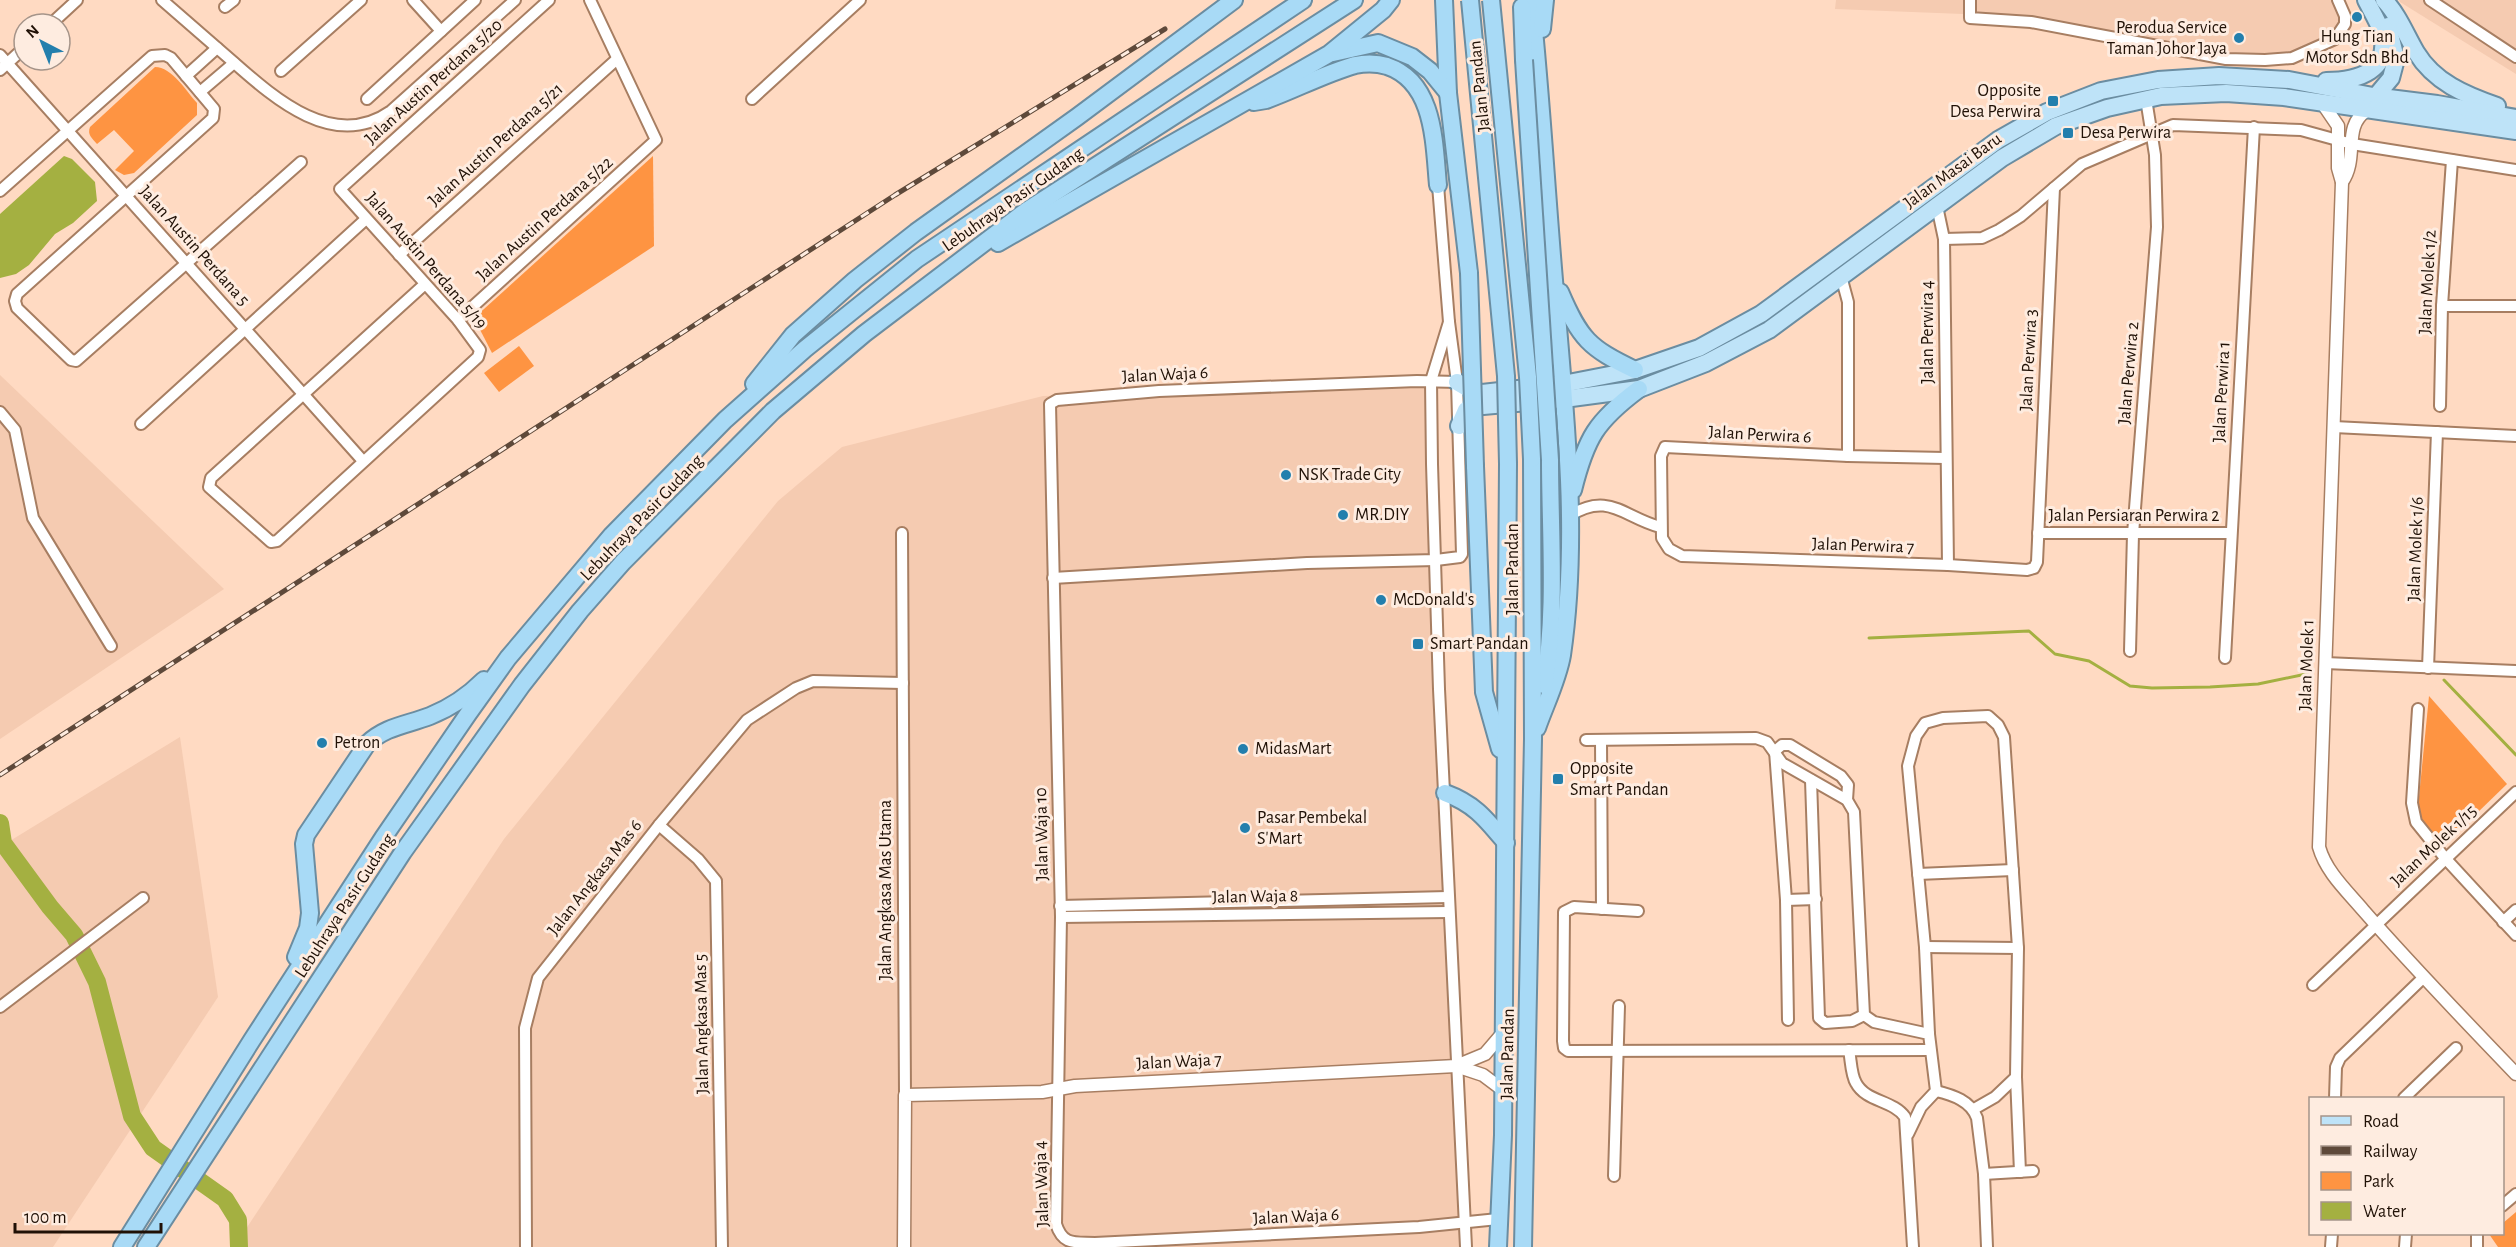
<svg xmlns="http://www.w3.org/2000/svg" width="2516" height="1247" viewBox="0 0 2516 1247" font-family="'Alegreya Sans',sans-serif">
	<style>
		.built { fill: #f5cbb1 }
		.green { fill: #fe9442 }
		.water { fill: #a4b041 }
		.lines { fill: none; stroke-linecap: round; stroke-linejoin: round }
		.stream { stroke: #a4b041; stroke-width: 3 }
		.river { stroke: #a4b041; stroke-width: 18 }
		.minor-casing { stroke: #a77e62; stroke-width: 14 }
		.tertiary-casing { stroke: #a77e62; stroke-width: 15 }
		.primary-casing { stroke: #6b8da1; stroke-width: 20 }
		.trunk-casing { stroke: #6b8da1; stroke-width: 20 }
		.minor { stroke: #fff; stroke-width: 10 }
		.tertiary { stroke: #fff; stroke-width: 12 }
		.primary { stroke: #bee3f8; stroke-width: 16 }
		.trunk { stroke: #a8daf6; stroke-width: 16 }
		.rail-casing { stroke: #5e493a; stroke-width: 5 }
		.rail { stroke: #feece0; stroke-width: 3; stroke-dasharray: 9; stroke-linecap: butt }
		.trunk-bridge-casing { stroke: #6b8da1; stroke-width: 20; stroke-linecap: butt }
		.trunk-bridge { stroke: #a8daf6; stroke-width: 16 }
		.poi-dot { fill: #237fad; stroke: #feece0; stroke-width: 2 }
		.labels { text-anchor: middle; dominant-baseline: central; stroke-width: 6; stroke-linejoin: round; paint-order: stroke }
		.poi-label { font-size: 18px; fill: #201106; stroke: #feece0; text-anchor: start }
		.street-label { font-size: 18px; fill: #201106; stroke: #feece0 }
	</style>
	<rect width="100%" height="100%" fill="#ffdac2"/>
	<g class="built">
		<path d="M1836,0H2335L2342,23L2333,35L2292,54L2227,56L2032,19L1963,14L1835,9Z"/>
		<path d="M2399,0H2516V74L2400,2Z"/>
		<path d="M0,375L224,589L0,739Z"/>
		<path d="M1429,382L1467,1247H234L504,839L778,501L842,447L1043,396Z"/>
		<path d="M180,737L218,997L53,1247H0V847Z"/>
	</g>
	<g class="green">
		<path d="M155,67C172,67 186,91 197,103V115L134,173L124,175L115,170L134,151L114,130L97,144C92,138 87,135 90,127Z"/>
		<path d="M653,156L654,246L492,353L474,318Z"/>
		<path d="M519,346L534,366L499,392L484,373Z"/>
		<path d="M2429,696L2507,784L2443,846L2417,817Z"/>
		<path d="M2516,1212V1247H2498L2489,1234H2502L2503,1223Z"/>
	</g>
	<path class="water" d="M64,156L72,159L95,182L97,201L73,223L55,234L29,265L16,274L0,278V214Z"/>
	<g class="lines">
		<g class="stream">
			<path d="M1869,638L2029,631L2055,654L2089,661L2130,686L2152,688L2210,687L2258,684L2311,673"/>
			<path d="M2444,680L2516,755"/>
		</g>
		<path class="river" d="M0,823L3,843L50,907L74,935L97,982L132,1116L153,1148L225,1199L238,1220L239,1247"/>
		<g class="minor-casing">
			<g id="minor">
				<path d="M162,0C185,20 208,40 231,60C273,97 333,152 391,111L515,0"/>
				<path d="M413,0L441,31"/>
				<path d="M1970,0V18L2031,22L2226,59L2265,60L2292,58L2335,39L2345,24V16L2338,0"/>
				<path d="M2430,0L2516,57"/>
				<path d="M225,7L234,0"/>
				<path d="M51,24L77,0"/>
				<path d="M0,55L363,461"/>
				<path d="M0,70L24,48"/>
				<path d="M281,71L361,0"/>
				<path d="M186,76L217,48"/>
				<path d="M200,92L234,63"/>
				<path d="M367,99L475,0"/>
				<path d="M752,99L860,0"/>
				<path d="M0,191L152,56L165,55L171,58L214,109L213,118L17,294L15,301L17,308L71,360L76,361L301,162"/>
				<path d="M1937,206L1944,239L1948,565"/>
				<path d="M1944,239L1982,238L1999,230L2021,216L2082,164L2173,125L2301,130L2352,144L2516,170"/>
				<path d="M399,255L616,60"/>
				<path d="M1841,276L1848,302V456"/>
				<path d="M425,284L211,478L209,487L271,542L277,541L478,357L480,350L458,320L340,189L549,0"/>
				<path d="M2442,306H2516"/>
				<path d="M458,320L656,140L590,0"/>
				<path d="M1449,322L1431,381L1432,464L1439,689L1466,1247"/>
				<path d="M1457,382L1417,381L1159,391L1057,400L1050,404L1061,917L1056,1224C1063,1246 1075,1242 1095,1243L1419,1227L1498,1219"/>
				<path d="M2440,406L2442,306L2452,160"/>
				<path d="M0,412L15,430L33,518L111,646"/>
				<path d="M141,424L366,219"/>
				<path d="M2334,427L2516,436"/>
				<path d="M1945,458L1848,456L1665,447L1661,456L1662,538L1669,549L1682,556L1948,565L2027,570L2034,568L2037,562L2054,188"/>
				<path d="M1569,516C1609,491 1623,517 1660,527"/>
				<path d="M902,533L905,1095"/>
				<path d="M2038,533H2230"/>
				<path d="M1053,578L1307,563L1436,560L1460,557L1462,554L1457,382L1449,322L1438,185"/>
				<path d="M2130,651L2133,534L2157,227L2155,155L2146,99"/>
				<path d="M2225,658L2254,127"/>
				<path d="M2325,663L2516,671"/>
				<path d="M2428,668L2437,432"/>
				<path d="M2418,709L2412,803L2416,822L2445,858L2516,935"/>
				<path d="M1586,740L1756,738L1767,742L1782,763L1847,800L1854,812L1864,1015L1874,1022L1929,1034L1936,1091L1921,1107L1908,1134"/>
				<path d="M1601,740L1602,909"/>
				<path d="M1811,780L1819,1018L1825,1023L1852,1021L1864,1015"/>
				<path d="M659,825L698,859L716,881L722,1247"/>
				<path d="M1918,874L2013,870"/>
				<path d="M1786,900L1816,899"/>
				<path d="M1060,906L1448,897"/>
				<path d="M1638,911L1574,907L1564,912L1563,1041L1564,1048L1568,1051L1930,1050"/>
				<path d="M1061,917L1449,912"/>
				<path d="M2503,922L2516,910"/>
				<path d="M1925,947L2018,948"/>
				<path d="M2313,985L2516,792"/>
				<path d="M0,1007L143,898"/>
				<path d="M1788,1020L1786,900L1775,751L1782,745H1790L1841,776L1848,785L1847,800"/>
				<path d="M1929,1034L1925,947L1908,766L1916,736L1925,723L1943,718L1988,716L1998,725L2004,737L2018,948L2016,1077L2020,1172"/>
				<path d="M1849,1050C1851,1060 1851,1075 1856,1083C1866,1102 1893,1100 1905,1117L1913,1247"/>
				<path d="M1936,1091C1953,1095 1971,1101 1977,1118L1984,1174L1987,1247"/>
				<path d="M2335,1098L2336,1067L2340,1058L2424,977"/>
				<path d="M2404,1098L2456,1048"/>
				<path d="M1974,1109L1995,1097L2016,1077"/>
				<path d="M1984,1174L2033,1171"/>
				<path d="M1614,1176L1619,1006"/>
				<path d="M2502,1206L2516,1194"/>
				<path d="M2477,1234V1247"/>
				<path d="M526,1247L525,1028L538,978L659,825L747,720L796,688L813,681L903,683"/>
				<path d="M2331,1247L2332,1234"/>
				<path d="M2405,1247L2406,1234"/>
			</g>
		</g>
		<g class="tertiary-casing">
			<g id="tertiary">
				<path d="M2323,104L2338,126V168L2342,182L2319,847C2326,872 2347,891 2363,910C2412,966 2464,1020 2516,1074"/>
				<path d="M2342,182C2359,158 2342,127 2366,111"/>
				<path d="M1456,1066L1483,1075L1503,1090"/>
				<path d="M904,1247L905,1095L1042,1092L1075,1086L1456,1066L1485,1054L1503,1033"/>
			</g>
		</g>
		<g class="primary-casing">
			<g id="primary">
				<path d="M2384,0C2398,14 2406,35 2416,52C2434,82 2465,95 2497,106"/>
				<path d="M2326,81C2358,81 2393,71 2381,30C2377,20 2371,10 2366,0"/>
				<path d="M2371,102L2391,78L2396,59L2388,26"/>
				<path d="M1457,382L1474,392L1482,393L1563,384L1635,370L1699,348L1761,314L1998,140L2047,112L2101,91L2158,80L2219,76L2289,80L2373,96L2437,104L2516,118"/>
				<path d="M1459,426L1466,410L1472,407L1564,399L1639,389L1706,363L1769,330L2002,158L2056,126L2107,108L2161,96L2226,93L2284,97L2516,131"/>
			</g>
		</g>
		<g class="trunk-casing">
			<g id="trunk">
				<path d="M1444,0L1448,93L1469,273"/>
				<path d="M1531,0C1541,93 1546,187 1554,280C1564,404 1580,532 1562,655C1558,679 1545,705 1537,728"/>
				<path d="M1522,7L1524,60"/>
				<path d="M1542,29L1545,0"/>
				<path d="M1333,53L1378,43L1412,57L1430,71L1448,93"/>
				<path d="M1254,102L1266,100C1294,90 1326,73 1355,65C1365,63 1377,63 1387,66C1435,82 1434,143 1438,185"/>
				<path d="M998,243L1329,54L1383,10L1391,0"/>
				<path d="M1560,292C1580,339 1589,348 1635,370"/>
				<path d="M754,384L793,335L855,280L916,232L1077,117L1234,0"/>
				<path d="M1475,466L1484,692L1500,749"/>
				<path d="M1573,490C1586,438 1596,421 1639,389"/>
				<path d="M1544,685C1557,612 1550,534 1550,460"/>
				<path d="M1445,793C1475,804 1486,819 1506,843"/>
				<path d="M296,957L308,928L310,913L304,844L306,835L367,744C386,726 407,725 430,716C450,708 469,695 484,680"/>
				<path d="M122,1247L252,1040L383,838L468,714L508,658L612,535L725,420L805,349L917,259L1303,0"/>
				<path d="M146,1247L403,852L522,685L580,611L623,562L773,411L864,334L1026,211L1354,0"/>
				<path d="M1498,1247L1503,1135L1508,464"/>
				<path d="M1523,1247L1533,739L1532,459"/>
			</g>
		</g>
		<use href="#minor" class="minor"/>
		<use href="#tertiary" class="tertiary"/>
		<use href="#primary" class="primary"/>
		<use href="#trunk" class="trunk"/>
		<g class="rail-casing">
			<path id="rail" d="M0,775L895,195L1165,29"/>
		</g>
		<use href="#rail" class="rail"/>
		<g class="trunk-bridge-casing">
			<g id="trunk-bridge">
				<path d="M1470,0L1506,376L1508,464"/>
				<path d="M1491,0L1528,377L1532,459"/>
				<path d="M1524,60L1550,460"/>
				<path d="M1469,273L1475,466"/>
			</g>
		</g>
		<use href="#trunk-bridge" class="trunk-bridge"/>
	</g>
	<g class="poi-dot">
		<circle cx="2357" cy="17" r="6"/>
		<circle cx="2239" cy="38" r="6"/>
		<rect x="2047" y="95" width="12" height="12" rx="3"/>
		<rect x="2062" y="127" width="12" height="12" rx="3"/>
		<circle cx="1286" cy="475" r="6"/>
		<circle cx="1343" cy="515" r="6"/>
		<circle cx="1381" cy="600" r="6"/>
		<rect x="1412" y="638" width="12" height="12" rx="3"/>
		<circle cx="322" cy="743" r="6"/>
		<circle cx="1243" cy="749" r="6"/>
		<rect x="1552" y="773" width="12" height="12" rx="3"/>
		<circle cx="1245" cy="828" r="6"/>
	</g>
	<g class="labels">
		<g class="poi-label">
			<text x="2227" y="28" text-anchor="end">Perodua Service<tspan x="2227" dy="21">Taman Johor Jaya</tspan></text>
			<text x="2357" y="37" text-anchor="middle">Hung Tian<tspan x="2357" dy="21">Motor Sdn Bhd</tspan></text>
			<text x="2041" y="91" text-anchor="end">Opposite<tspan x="2041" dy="21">Desa Perwira</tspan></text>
			<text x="2080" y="133">Desa Perwira</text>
			<text x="1298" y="475">NSK Trade City</text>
			<text x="1355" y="515">MR.DIY</text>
			<text x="1393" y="600">McDonald's</text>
			<text x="1430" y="644">Smart Pandan</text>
			<text x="334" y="743">Petron</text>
			<text x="1255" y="749">MidasMart</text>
			<text x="1570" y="769">Opposite<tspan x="1570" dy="21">Smart Pandan</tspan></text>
			<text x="1257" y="818">Pasar Pembekal<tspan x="1257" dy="21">S'Mart</tspan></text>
		</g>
		<g class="street-label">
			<text transform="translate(434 82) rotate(-42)">Jalan Austin Perdana 5/20</text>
			<text transform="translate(1480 86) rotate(-96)">Jalan Pandan</text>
			<text transform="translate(496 145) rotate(-42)">Jalan Austin Perdana 5/21</text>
			<text transform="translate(1953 171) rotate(-36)">Jalan Masai Baru</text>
			<text transform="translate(1013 200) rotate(-35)">Lebuhraya Pasir Gudang</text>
			<text transform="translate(545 219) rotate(-42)">Jalan Austin Perdana 5/22</text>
			<text transform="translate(194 246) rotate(48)">Jalan Austin Perdana 5</text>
			<text transform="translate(426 261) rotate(49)">Jalan Austin Perdana 5/19</text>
			<text transform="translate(2428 282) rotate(-87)">Jalan Molek 1/2</text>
			<text transform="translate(1928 332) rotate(-90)">Jalan Perwira 4</text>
			<text transform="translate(2029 360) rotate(-87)">Jalan Perwira 3</text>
			<text transform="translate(2129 373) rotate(-85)">Jalan Perwira 2</text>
			<text transform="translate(1165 375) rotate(-3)">Jalan Waja 6</text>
			<text transform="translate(2222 392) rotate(-87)">Jalan Perwira 1</text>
			<text transform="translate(1760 435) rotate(3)">Jalan Perwira 6</text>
			<text x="2134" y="516">Jalan Persiaran Perwira 2</text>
			<text transform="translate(642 518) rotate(-46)">Lebuhraya Pasir Gudang</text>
			<text transform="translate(1863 546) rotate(2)">Jalan Perwira 7</text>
			<text transform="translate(2416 549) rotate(-88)">Jalan Molek 1/6</text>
			<text transform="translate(1513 569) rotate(-90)">Jalan Pandan</text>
			<text transform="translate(2307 665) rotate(-88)">Jalan Molek 1</text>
			<text transform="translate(1042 834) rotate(-91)">Jalan Waja 10</text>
			<text transform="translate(2434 846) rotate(-43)">Jalan Molek 1/15</text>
			<text transform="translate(595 878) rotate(-52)">Jalan Angkasa Mas 6</text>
			<text transform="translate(886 890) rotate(-90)">Jalan Angkasa Mas Utama</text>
			<text transform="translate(1255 897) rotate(-1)">Jalan Waja 8</text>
			<text transform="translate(345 906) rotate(-57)">Lebuhraya Pasir Gudang</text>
			<text transform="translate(702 1024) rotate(-91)">Jalan Angkasa Mas 5</text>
			<text transform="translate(1508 1054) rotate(-89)">Jalan Pandan</text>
			<text transform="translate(1179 1062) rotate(-3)">Jalan Waja 7</text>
			<text transform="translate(1042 1184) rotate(-92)">Jalan Waja 4</text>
			<text transform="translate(1296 1217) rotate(-3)">Jalan Waja 6</text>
		</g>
	</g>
	<rect x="2309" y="1097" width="195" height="138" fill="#feece0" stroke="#a59489" stroke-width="1.5"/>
	<rect x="2321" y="1116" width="30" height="9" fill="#bee3f8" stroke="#a59489" stroke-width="1.5"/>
	<text x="2363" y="1127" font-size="18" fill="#201106">Road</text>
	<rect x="2321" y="1146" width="30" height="9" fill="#5e493a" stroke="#a59489" stroke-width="1.5"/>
	<text x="2363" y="1157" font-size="18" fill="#201106">Railway</text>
	<rect x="2321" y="1172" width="30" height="18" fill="#fe9442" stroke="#a59489" stroke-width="1.5"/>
	<text x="2363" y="1187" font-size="18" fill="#201106">Park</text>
	<rect x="2321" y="1202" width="30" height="18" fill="#a4b041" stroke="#a59489" stroke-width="1.5"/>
	<text x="2363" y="1217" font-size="18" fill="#201106">Water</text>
	<g transform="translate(42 42) rotate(318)"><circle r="28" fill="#feece0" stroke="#a59489" stroke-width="1.5"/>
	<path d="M0-4.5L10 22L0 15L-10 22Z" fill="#237fad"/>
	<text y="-9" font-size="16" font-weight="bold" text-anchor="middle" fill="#201106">N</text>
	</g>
	<path d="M15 1223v9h146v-9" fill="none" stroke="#201106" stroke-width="3"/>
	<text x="24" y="1223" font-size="18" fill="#201106" stroke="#feece0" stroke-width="4.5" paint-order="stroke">100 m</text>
</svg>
